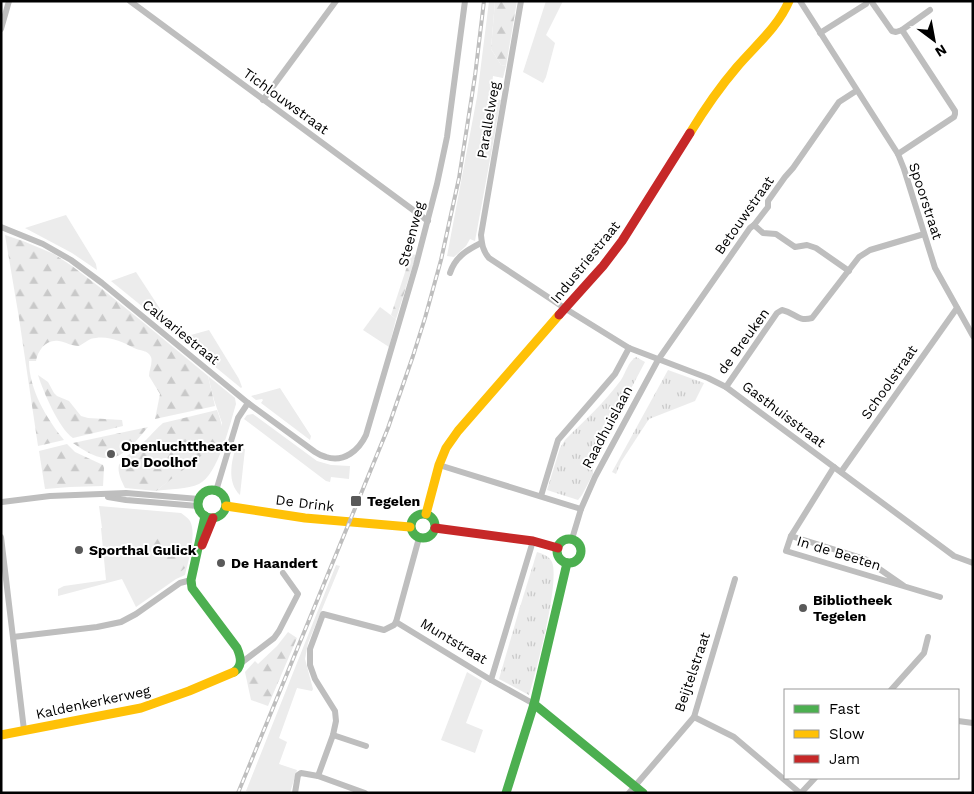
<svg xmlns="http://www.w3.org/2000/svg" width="974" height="794" viewBox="0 0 974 794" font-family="'Work Sans',sans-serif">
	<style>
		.grass { fill: #ececec }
		.forest { fill: url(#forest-firs) }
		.park { fill: url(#park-tufts) }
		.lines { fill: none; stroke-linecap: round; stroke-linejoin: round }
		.street { stroke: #bebebe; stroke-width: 6 }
		.fast { stroke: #4caf50; stroke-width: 9 }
		.slow { stroke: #ffc107; stroke-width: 9 }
		.jam { stroke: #c62828; stroke-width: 9 }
		.rail-casing { stroke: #bebebe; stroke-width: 4 }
		.rail { stroke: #fff; stroke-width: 2; stroke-dasharray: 5.5; stroke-linecap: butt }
		.poi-dot { fill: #595959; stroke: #fff; stroke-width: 2 }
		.labels { text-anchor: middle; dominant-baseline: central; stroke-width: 4; stroke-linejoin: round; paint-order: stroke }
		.street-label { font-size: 14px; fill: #000; stroke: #fff }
		.poi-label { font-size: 14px; font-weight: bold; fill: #000; stroke: #fff; text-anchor: start }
	</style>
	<defs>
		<pattern id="forest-firs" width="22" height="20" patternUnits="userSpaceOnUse" patternTransform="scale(1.25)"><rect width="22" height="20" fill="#ececec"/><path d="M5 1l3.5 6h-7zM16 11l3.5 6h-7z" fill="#c9c9c9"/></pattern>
		<pattern id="park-tufts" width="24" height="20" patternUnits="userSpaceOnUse" patternTransform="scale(1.25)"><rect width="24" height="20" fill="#ececec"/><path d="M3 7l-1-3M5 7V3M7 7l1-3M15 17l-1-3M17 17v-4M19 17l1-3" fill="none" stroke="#c9c9c9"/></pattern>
	</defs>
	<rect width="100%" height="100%" fill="#fff"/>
	<g class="grass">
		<path d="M489,1H495L491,49L501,65L506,66L503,78L493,76L490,98L501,100L475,241L470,239L466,246L454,257L447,256L477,97Z"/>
		<path d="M546,1H563L546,35L555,43L546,77L543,83L523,72Z"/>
		<path d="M66,215L96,264L97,270L72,253L25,228Z"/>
		<path d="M136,272L168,321L170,329L111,281Z"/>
		<path d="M380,307L396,319L389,347L363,330Z"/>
		<path d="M209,330L239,379L242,387L241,388L180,338Z"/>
		<path d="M208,376L235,398L236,404C230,424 218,475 199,484C188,489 169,489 156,491L217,442L222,423L214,400Z"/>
		<path d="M280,388L311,436L310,440L261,403L263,400L262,399L256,400L251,396Z"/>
		<path d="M253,414L317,461L331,465L350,466L349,479L331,477L330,482L326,481L244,419L247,415Z"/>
		<path d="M236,447L245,449L240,495C227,483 231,462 236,447Z"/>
		<path d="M99,506L181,513C184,515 188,518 190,521C197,534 188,562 185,575L176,579L136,607L122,579L58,596V589L64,586L106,580L101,528H102Z"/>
		<path d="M336,565L340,566L308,643L305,659L313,689L312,691L297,688L279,738L287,742L279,764L297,770L290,793H250L246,791Z"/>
		<path d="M467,672L482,681L466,723L483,730L475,753L441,740Z"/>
	</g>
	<g class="forest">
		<path d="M495,1H517L506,66L501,65L491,49Z"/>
		<path d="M5,235L23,241L54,254L72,266L102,289L144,323L208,376L215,406L155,419L160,394L149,376C149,370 153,363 151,357C148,350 140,351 134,348C122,342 110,336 96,338C89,338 85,343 79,346C71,346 66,342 59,341C46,339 38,350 36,361H29C29,389 46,418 64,440L38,446L19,318Z"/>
		<path d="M411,254L416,255L396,319L391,315Z"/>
		<path d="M38,375L48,382L54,393L57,396L69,401L81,416L88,418L122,420L123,426L73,438C59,429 43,391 38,375Z"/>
		<path d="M217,410C224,429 225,435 210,449L156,491L125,488C122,482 117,472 119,465C123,457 139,447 146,440C152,434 156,429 163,423Z"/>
		<path d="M148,427C121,459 111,470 73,443Z"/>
		<path d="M67,444L75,452L103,465L104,468L103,486L70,487L45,489L39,451Z"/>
		<path d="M158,526L176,551L185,568L176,576H173L152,545L154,528Z"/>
		<path d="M288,632L297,638L268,706L251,700L245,672L255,661L258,664L277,646Z"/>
	</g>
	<g class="park">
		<path d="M636,357L645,362L593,461V474L582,495L578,500L547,490L560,448L565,440C584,421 605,402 621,380C626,372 628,362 636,357Z"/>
		<path d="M668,370L704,383L695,401L649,419L621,462L616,474L612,472Z"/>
		<path d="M537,552C543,554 549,556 552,562C560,583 536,671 529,695L499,679L520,607Z"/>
	</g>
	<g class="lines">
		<g class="street">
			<path d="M130,1L428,221"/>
			<path d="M521,1L481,235C482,245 483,251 489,258L566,309L629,348L708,378L726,387L954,556L973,563"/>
			<path d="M800,1L898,154L904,169L935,268L973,336"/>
			<path d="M871,1L892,31L896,32L902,30L955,111V114L954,117L898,154"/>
			<path d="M1,29L9,1"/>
			<path d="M902,30L930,10"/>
			<path d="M820,33L866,4L867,1"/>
			<path d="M263,100L336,1"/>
			<path d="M754,225L763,233L776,234L795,247L807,245L816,248L849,271"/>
			<path d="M1,227L43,244L71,260L102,283L248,403L315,452C318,454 322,456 326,457C344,463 359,450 366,435L416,265L437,184L447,137L465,1"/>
			<path d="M450,273C455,257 467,250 481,243"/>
			<path d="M726,387L777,313L782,310C796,313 797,322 812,318L859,257L870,250L924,234"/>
			<path d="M439,465L581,509"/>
			<path d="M841,472L957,308"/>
			<path d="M216,491L238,418L248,403"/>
			<path d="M541,496L558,440L615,374L629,348"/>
			<path d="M108,497L126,500L198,506"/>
			<path d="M2,502L50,496L126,493L199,499"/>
			<path d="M791,536L834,467"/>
			<path d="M1,537L24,730"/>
			<path d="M572,539L581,509L595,477L658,360L750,228L754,225L768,207V201L785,177L793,168L839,102L856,91"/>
			<path d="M904,586L865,559L791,536L786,551L940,597"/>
			<path d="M396,622L419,538"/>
			<path d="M13,637L97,627L121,622L136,614L180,583L191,580"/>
			<path d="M241,663L274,638L279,631L298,594L283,573"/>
			<path d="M491,680L533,541"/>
			<path d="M891,690L924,653L928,637"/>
			<path d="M694,717L734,737L800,793"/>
			<path d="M958,721L973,723"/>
			<path d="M333,735L366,746"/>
			<path d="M318,776L333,735L336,721L335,711L315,679L310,665V649L323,614L384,630L394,625L396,622L491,680L534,704"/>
			<path d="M295,793L298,775L301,773L318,776L365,793"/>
			<path d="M629,793L694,717L735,579"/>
			<path d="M801,793L815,778"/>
		</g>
		<g class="fast">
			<circle cx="212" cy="504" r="14"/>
			<circle cx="423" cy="526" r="12"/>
			<path d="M205,516L191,580L192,588L237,648C241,657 243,666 234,672"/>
			<circle cx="569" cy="551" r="12"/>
			<path d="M534,704L643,793"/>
			<path d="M506,793L534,704L567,563"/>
		</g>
		<g class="slow">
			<path d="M690,133C704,110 719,88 737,67C755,46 778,27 789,1"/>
			<path d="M226,506L305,518L410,527"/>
			<path d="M426,514L439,465L446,448L458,431L559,315"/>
			<path d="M1,735L141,708L189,691L234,672"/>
		</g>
		<g class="jam">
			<path d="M559,315L603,266L622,241L690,133"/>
			<path d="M435,528L533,541L558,548"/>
			<path d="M202,545L213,518"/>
		</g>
		<g class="rail-casing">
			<path id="rail" d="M238,793L388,428L413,356L425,318L441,260L459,178L475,76L484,1"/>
		</g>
		<use href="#rail" class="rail"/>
	</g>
	<g class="poi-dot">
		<circle cx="111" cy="454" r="5"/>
		<rect x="350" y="495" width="12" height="12" rx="2.5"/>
		<circle cx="79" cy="550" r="5"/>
		<circle cx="221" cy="563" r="5"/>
		<circle cx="803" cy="608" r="5"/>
	</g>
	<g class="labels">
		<g class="street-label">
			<text transform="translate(286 101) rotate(36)">Tichlouwstraat</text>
			<text transform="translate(488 120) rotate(-80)">Parallelweg</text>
			<text transform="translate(926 201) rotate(72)">Spoorstraat</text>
			<text transform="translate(744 215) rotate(-55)">Betouwstraat</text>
			<text transform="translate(411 234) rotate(-75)">Steenweg</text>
			<text transform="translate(585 262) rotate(-51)">Industriestraat</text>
			<text transform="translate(181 332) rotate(39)">Calvariestraat</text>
			<text transform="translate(743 341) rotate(-54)">de Breuken</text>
			<text transform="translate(889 382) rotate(-55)">Schoolstraat</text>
			<text transform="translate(784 414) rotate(37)">Gasthuisstraat</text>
			<text transform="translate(607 427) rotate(-62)">Raadhuislaan</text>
			<text transform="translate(305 503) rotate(7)">De Drink</text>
			<text transform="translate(839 553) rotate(17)">In de Beeten</text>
			<text transform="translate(454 641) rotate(31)">Muntstraat</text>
			<text transform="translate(692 672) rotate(-71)">Beijtelstraat</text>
			<text transform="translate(93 702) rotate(-12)">Kaldenkerkerweg</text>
		</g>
		<g class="poi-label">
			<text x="121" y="446">Openluchttheater<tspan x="121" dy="16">De Doolhof</tspan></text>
			<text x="367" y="501">Tegelen</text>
			<text x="89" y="550">Sporthal Gulick</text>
			<text x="231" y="563">De Haandert</text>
			<text x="813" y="600">Bibliotheek<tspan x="813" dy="16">Tegelen</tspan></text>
		</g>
	</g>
	<rect width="974" height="794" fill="none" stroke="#000000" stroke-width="5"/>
	<rect x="784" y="689" width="175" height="90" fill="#ffffff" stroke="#999999"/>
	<rect x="794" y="705" width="25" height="8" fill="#4caf50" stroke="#999999"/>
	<text x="829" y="714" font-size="15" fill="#000000">Fast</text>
	<rect x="794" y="730" width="25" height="8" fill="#ffc107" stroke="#999999"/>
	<text x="829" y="739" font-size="15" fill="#000000">Slow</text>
	<rect x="794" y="755" width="25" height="8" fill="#c62828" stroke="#999999"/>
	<text x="829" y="764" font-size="15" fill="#000000">Jam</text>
	<g transform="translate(934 40) rotate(148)" stroke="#ffffff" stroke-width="4" paint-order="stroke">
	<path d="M0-4L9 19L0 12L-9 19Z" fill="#000000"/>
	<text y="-8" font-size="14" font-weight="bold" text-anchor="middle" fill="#000000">N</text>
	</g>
</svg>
